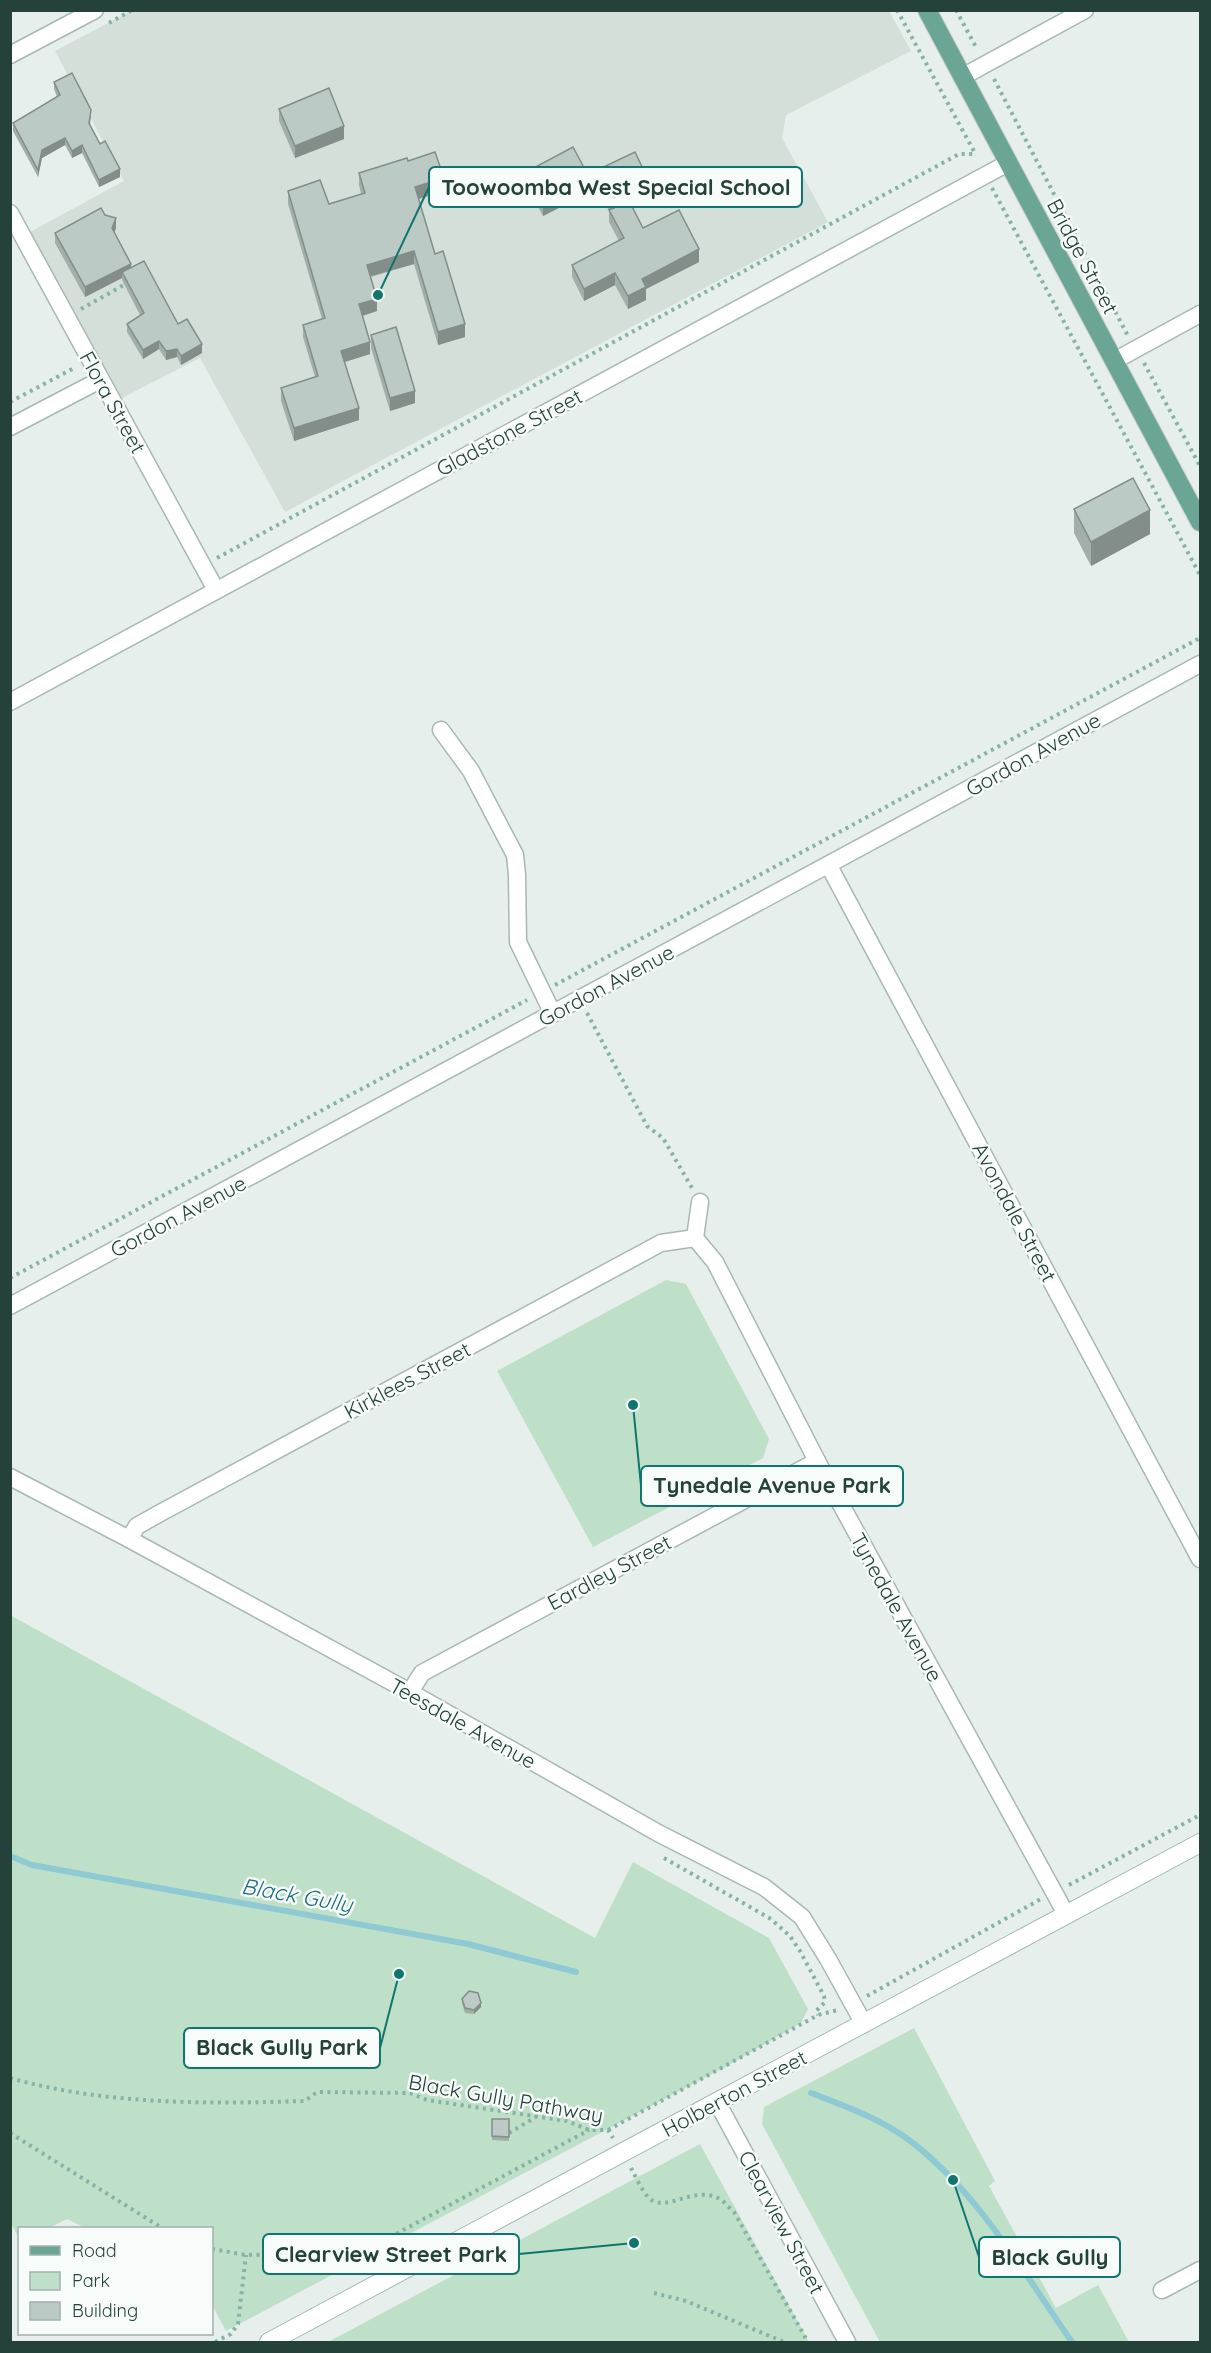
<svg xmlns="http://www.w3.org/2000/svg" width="1211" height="2353" viewBox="0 0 1211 2353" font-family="Quicksand,sans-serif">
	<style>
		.built { fill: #d4dfda }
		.green { fill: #bfe0c8 }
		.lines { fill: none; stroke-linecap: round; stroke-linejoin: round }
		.stream { stroke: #8ec9d4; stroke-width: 6 }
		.street-casing { stroke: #a8b8b2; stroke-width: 19 }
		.secondary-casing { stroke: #a4bbb3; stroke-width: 20 }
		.primary-casing { stroke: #c2cac8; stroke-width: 20 }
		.path { stroke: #86b3a5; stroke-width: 4; stroke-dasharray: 3 4.5; stroke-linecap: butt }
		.street { stroke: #fff; stroke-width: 16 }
		.secondary { stroke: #fff; stroke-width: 18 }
		.primary { stroke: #6aa596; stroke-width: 18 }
		.wall { fill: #a1aea9 }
		.shaded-wall { fill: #838d89 }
		.building { fill: #bbcac4; stroke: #838d89; stroke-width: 1.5 }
		.labels { text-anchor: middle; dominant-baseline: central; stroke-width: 5; stroke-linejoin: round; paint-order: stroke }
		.street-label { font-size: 21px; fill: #24423a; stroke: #f7fbf9 }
		.water-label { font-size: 22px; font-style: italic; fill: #1c6f80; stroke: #f7fbf9 }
		.leader { fill: none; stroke: #0f766e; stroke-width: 2 }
		.callout-dot { fill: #0f766e; stroke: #f7fbf9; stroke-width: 2 }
		.callout { fill: #f7fbf9; stroke: #0f766e; stroke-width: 2 }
		.callout-label { font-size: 22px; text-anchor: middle; font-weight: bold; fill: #24423a }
	</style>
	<rect width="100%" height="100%" fill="#e6efeb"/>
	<path class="built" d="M131,11H889L911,51L786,115L782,138L828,222L285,512L200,358L122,398L30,232L124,181L55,51Z"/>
	<g class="green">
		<path d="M666,1280L686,1284L769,1439L763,1458L593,1547L497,1371Z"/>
		<path d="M10,1615L595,1938L633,1862L769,1938L808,2009L801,2023L727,2066L226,2331L212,2305V2228H85L67,2219L49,2228H20L19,2238L10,2222Z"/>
		<path d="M914,2028L995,2181L989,2186L1056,2308L1098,2285L1129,2342H880L762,2124L764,2107Z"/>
		<path d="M700,2144L809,2342H328Z"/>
	</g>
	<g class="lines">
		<g class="stream">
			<path d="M10,1856L32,1865L468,1944L576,1972"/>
			<path d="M811,2093C844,2106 880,2118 909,2140C978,2192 1023,2272 1072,2342"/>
		</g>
		<g class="street-casing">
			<g id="street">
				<path d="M10,55L95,10"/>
				<path d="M962,77L1085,10"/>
				<path d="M10,213L216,590"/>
				<path d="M1114,361L1200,314"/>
				<path d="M10,427L100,380"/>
				<path d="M10,702L1008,163"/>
				<path d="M441,730L471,771L515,855L517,875L518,942L553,1014"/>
				<path d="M829,866L1200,1559"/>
				<path d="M700,1202L695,1238L715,1262L817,1461L1066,1914"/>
				<path d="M10,1306L1200,664"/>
				<path d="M10,1477L129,1539L410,1692L658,1833L764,1887L802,1917L828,1959L864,2024"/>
				<path d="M129,1539L137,1526L162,1512L661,1243L695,1238"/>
				<path d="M410,1692L422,1673L817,1461"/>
				<path d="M717,2102L847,2342"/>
				<path d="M1162,2290L1200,2270"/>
			</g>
		</g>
		<g class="secondary-casing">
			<path id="secondary" d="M269,2342L1200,1843"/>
		</g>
		<g class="primary-casing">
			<path id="primary" d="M927,10L1200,522"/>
		</g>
		<g class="path">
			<path d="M897,10L976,155"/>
			<path d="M956,10L977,49"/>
			<path d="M109,23L132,10"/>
			<path d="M994,79L1128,336"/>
			<path d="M992,188L1200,575"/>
			<path d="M81,309L124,285"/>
			<path d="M1144,363L1200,466"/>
			<path d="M10,402L76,367"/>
			<path d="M217,558L959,154H975"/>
			<path d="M555,985L1200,638"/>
			<path d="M587,1013L647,1126L663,1138L692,1188"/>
			<path d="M10,1278L527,1000"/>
			<path d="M664,1858L771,1919L790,1936L800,1951L824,1996L825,2002L816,2011L818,2015"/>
			<path d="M1069,1885L1200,1815"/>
			<path d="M867,1996L1041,1899"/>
			<path d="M10,2078C106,2105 206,2104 305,2101L317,2092L410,2093L427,2100L567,2121L589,2130H608L613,2138"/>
			<path d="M608,2130L818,2015L838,2010"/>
			<path d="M10,2133L162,2228"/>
			<path d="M509,2133L536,2117"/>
			<path d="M631,2168C636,2177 641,2189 648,2197C665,2215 693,2184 720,2199C725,2202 730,2209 734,2212L808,2342"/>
			<path d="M212,2249L246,2255L325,2253L394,2235L589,2130"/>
			<path d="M654,2293L686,2301L784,2342"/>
			<path d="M215,2342L231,2334L238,2324L246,2255"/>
		</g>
		<use href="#street" class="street"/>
		<use href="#secondary" class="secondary"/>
		<use href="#primary" class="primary"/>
	</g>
	<g class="wall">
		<path d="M54,82L91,117L90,125L100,144L120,177L99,187L82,153L72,158L65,145L42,158L38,177L13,131V123L57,97L54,89Z"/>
		<path d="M279,109L344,139L295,158L279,121Z"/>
		<path d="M595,171L644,183L625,193L643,228L699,262L646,289V300L628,309L615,285L584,301L572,277V265L619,241L609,222V211L595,184Z"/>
		<path d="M526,172L590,192L543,216L526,185Z"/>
		<path d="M359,173L444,191L419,199L435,254L465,337L438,345L414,264L371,277L377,311L362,316L370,354L345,362L359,420L294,441L281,401V388L315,377L303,337V325L322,319L288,204V191L329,204L361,194L359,185Z"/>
		<path d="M105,215L116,228L114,233L131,267L202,353L181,365L177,357L166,360L159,349L143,359L127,332V324L140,315L122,280V278L85,297L55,243V233Z"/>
		<path d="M371,335L415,403L390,411L371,348Z"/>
		<path d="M1074,509L1150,534L1091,566L1074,533Z"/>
		<path d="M462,1999L481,2007L474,2014L465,2013L462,2003Z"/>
		<path d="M492,2119H509V2141L492,2140Z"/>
	</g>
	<g class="shaded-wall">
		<path d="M344,126V139L295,158V146Z"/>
		<path d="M65,138V145L42,158L38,177V170L42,150Z"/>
		<path d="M82,145V153L72,158V151Z"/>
		<path d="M120,169V177L99,187V180Z"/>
		<path d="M644,171V183L620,195V183Z"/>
		<path d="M444,178V191L415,200V187Z"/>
		<path d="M590,179V192L543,216V204Z"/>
		<path d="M116,218V228L112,238V228Z"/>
		<path d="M699,249V262L646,289V300L628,309V296L642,279Z"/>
		<path d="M414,251V264L367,277V265Z"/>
		<path d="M131,264V273L122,272V278L85,297V287Z"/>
		<path d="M615,273V285L584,301V289Z"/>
		<path d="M377,299V311L359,317V304Z"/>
		<path d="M465,324V337L438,345V332Z"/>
		<path d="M159,341V349L143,359V350Z"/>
		<path d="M370,342V354L341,363V351Z"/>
		<path d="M202,344V353L181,365V356Z"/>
		<path d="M177,349V357L166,360V351Z"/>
		<path d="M415,391V403L390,411V398Z"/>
		<path d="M359,408V420L294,441V428Z"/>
		<path d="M1150,510V534L1091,566V542Z"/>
		<path d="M481,2003V2007L474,2014V2010Z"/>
	</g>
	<g class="building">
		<path d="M72,73L91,110L89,123L100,144L105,141L120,169L99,180L82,145L72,151L65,138L42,150L38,170L13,123L60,95L54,82Z"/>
		<path d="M329,88L344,126L295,146L279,109Z"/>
		<path d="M573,147L590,179L543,204L526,172Z"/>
		<path d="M435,152L444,178L415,187L435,254L443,251L465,324L438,332L414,251L367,265L377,299L359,304L370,342L341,351L359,408L294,428L281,388L318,376L303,325L325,318L288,191L320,180L329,204L365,193L359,173L407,158L408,161Z"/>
		<path d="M635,152L644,171L620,183L643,228L679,210L699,249L642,279L646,287L628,296L615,273L584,289L572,265L624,238L609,210L614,208L595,171Z"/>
		<path d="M101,208L105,215L116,218L112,228L131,264L85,287L55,233Z"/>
		<path d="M144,261L178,324L187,319L202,344L181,356L177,349L166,351L159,341L143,350L127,324L144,313L122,272Z"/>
		<path d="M396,327L415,391L390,398L371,335Z"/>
		<path d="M1133,478L1150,510L1091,542L1074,509Z"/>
		<path d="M469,1991L478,1993L481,2003L474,2010L465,2008L462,1999Z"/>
		<path d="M492,2119H509V2137L492,2136Z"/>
	</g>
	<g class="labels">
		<g class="street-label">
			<text transform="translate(1083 256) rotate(62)">Bridge Street</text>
			<text transform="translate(113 402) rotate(61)">Flora Street</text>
			<text transform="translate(509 432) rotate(-28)">Gladstone Street</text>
			<text transform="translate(1033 754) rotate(-29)">Gordon Avenue</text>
			<text transform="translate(606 985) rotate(-28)">Gordon Avenue</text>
			<text transform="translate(1015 1212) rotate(62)">Avondale Street</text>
			<text transform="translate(178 1216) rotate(-28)">Gordon Avenue</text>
			<text transform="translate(407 1380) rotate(-28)">Kirklees Street</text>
			<text transform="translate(609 1572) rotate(-28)">Eardley Street</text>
			<text transform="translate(897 1607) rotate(61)">Tynedale Avenue</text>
			<text transform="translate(463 1723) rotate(29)">Teesdale Avenue</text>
			<text transform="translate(734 2093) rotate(-28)">Holberton Street</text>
			<text transform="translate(506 2098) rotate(10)">Black Gully Pathway</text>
			<text transform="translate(782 2222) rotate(62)">Clearview Street</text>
		</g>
		<g class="water-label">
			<text transform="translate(297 1895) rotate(10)">Black Gully</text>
		</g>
	</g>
	<path class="leader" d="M378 295L429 187M633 1405L641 1486M399 1974L380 2048M634 2243L519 2254M953 2180L979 2257"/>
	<g class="callout-dot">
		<circle cx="378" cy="295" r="6"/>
		<circle cx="633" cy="1405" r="6"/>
		<circle cx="399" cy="1974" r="6"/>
		<circle cx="634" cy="2243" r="6"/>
		<circle cx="953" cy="2180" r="6"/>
	</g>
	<g class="callout">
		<rect x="429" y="167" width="373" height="40" rx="6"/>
		<rect x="641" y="1466" width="262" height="40" rx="6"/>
		<rect x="184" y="2028" width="196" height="40" rx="6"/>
		<rect x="263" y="2234" width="256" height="40" rx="6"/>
		<rect x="979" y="2237" width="141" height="40" rx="6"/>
	</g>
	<g class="callout-label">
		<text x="616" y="195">Toowoomba West Special School</text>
		<text x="772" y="1493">Tynedale Avenue Park</text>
		<text x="282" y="2055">Black Gully Park</text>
		<text x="391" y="2262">Clearview Street Park</text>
		<text x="1050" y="2265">Black Gully</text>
	</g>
	<rect width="1211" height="2353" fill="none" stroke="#24423a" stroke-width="24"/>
	<rect x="18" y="2227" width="195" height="108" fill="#f7fbf9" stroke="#a3b1ad" stroke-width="1.5"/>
	<rect x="30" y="2246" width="30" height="9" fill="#6aa596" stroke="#a3b1ad" stroke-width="1.5"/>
	<text x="72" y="2257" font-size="18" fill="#24423a">Road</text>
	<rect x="30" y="2272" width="30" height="18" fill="#bfe0c8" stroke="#a3b1ad" stroke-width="1.5"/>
	<text x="72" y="2287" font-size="18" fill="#24423a">Park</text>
	<rect x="30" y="2302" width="30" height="18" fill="#bbcac4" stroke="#a3b1ad" stroke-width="1.5"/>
	<text x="72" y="2317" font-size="18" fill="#24423a">Building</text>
</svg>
